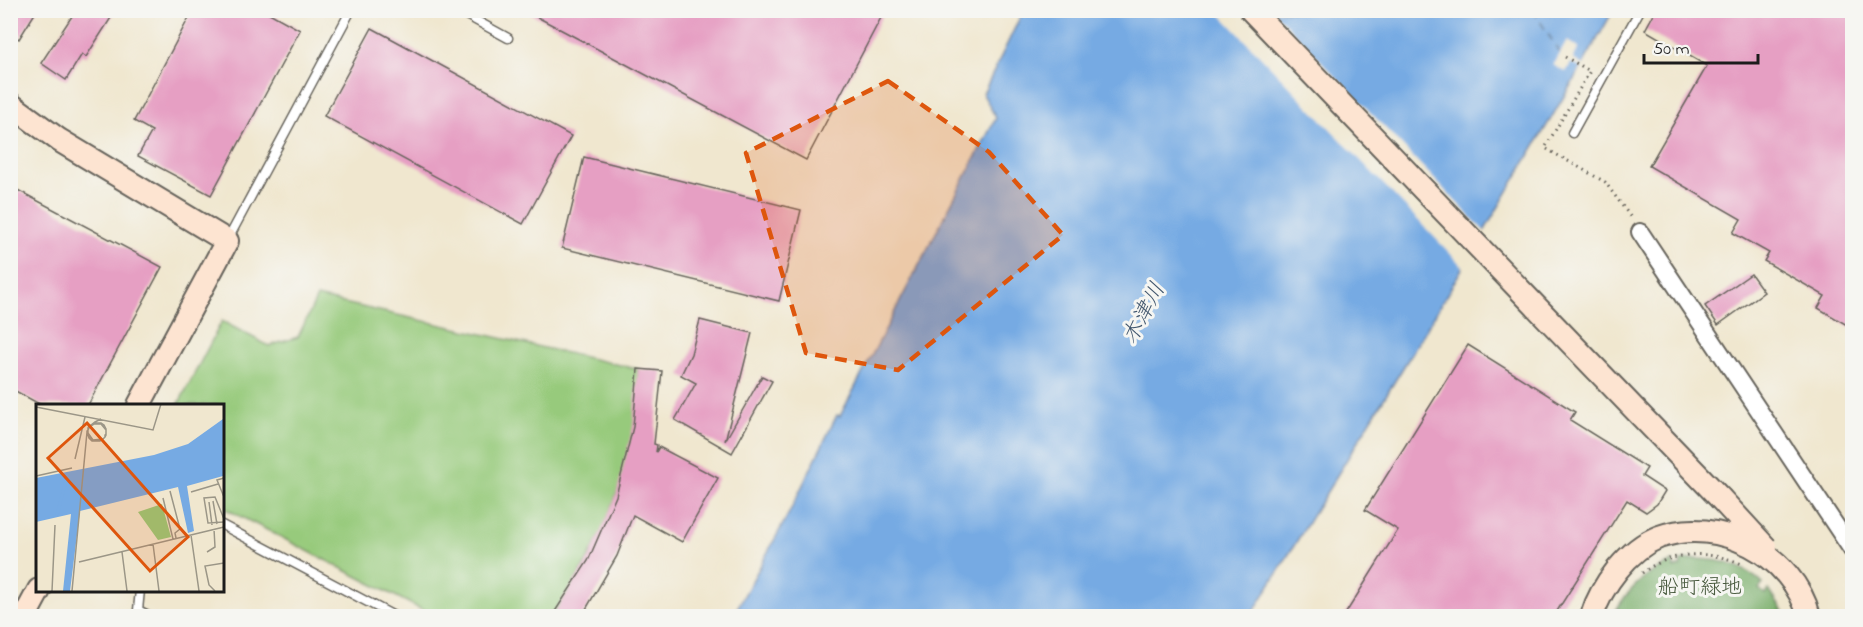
<svg xmlns="http://www.w3.org/2000/svg" width="1863" height="627" viewBox="0 0 1863 627" font-family="'Indie Flower','Klee One',sans-serif">
	<style>
		.green { fill: #97ca7b; stroke: #5a734c; stroke-width: 1.5 }
		.forest { fill: #79ae6b; stroke: #4a6544; stroke-width: 1.5 }
		.water { fill: #76aae3; stroke: #496380; stroke-width: 1.5 }
		.pier { fill: #f0e7cf }
		.lines { fill: none; stroke-linecap: round; stroke-linejoin: round }
		.ferry { stroke: #40556c; stroke-width: 1.5; stroke-dasharray: 8 6; stroke-linecap: butt }
		.building { fill: #e69fc3 }
		.lane-casing { stroke: #66635b; stroke-width: 11 }
		.street-casing { stroke: #66635b; stroke-width: 20 }
		.secondary-casing { stroke: #66635b; stroke-width: 26 }
		.path { stroke: #66635b; stroke-width: 3; stroke-dasharray: 1.5 4.5; stroke-linecap: butt }
		.lane { stroke: #fff; stroke-width: 8 }
		.street { stroke: #fff; stroke-width: 16 }
		.secondary { stroke: #fde4d1; stroke-width: 22 }
		.secondary-bridge-casing { stroke: #66635b; stroke-width: 26; stroke-linecap: butt }
		.secondary-bridge { stroke: #fde4d1; stroke-width: 22 }
		.marked { fill: #de560d; fill-opacity: 0.2; stroke: #de560d; stroke-width: 4.5; stroke-dasharray: 12 8; stroke-linejoin: round }
		.labels { text-anchor: middle; dominant-baseline: central; stroke-width: 6; stroke-linejoin: round; paint-order: stroke }
		.park-label { font-size: 21px; fill: #47593d; stroke: #f6f6f2 }
		.water-label { font-size: 22px; font-style: italic; fill: #40556c; stroke: #f6f6f2 }
		.inset-river { fill: none; stroke: #76aae3; stroke-width: 3 }
		.inset-road { fill: none; stroke: #9b9687; stroke-width: 1.5 }
		.view { fill: #de560d; fill-opacity: 0.15; stroke: #de560d; stroke-width: 3 }
		.inset-edge { fill: none; stroke: #1c1c1c; stroke-width: 3 }
	</style>
	<rect width="100%" height="100%" fill="#f6f6f2"/>
	<filter id="ink" filterUnits="userSpaceOnUse"><feTurbulence type="fractalNoise" baseFrequency=".0167" numOctaves="2"/><feDisplacementMap in="SourceGraphic" scale="12" xChannelSelector="R" yChannelSelector="G"/><feConvolveMatrix kernelMatrix="1 2 1 2 8 2 1 2 1" color-interpolation-filters="sRGB"/></filter>
	<filter id="wash" filterUnits="userSpaceOnUse"><feTurbulence type="fractalNoise" baseFrequency=".008" numOctaves="4" result="noise"/><feDisplacementMap in="SourceGraphic" scale="24" xChannelSelector="R" yChannelSelector="G"/><feGaussianBlur stdDeviation="1.35" result="paint"/><feColorMatrix in="noise" values="0 0 0 0 0 0 0 0 0 0 0 0 0 0 0 0 0 1.4 0 .05"/><feComposite in="paint" operator="in"/></filter>
	<g filter="url(#wash)">
		<rect width="100%" height="100%" fill="#f0e7cf"/>
		<path class="green" d="M317,297L638,369C640,458 603,545 552,616H434L222,507V405H178L222,321L269,346L298,337Z"/>
		<path class="forest" d="M1696,559C1721,559 1745,566 1763,584L1759,589L1765,594L1769,590L1786,616H1613C1626,590 1645,573 1673,562L1674,568L1681,566L1680,561Z"/>
		<path class="water" d="M1023,11H1613L1581,68L1412,353L1251,616H733L789,513L837,415L840,416L996,118L983,94Z"/>
		<g class="pier">
			<path d="M1217,11H1273L1486,233L1465,269Z"/>
			<path d="M1567,41L1579,48L1573,59L1583,65L1581,68L1571,63L1566,72L1553,65Z"/>
		</g>
		<g class="lines">
			<path class="ferry" d="M1533,10L1560,53"/>
		</g>
		<g id="blocks">
			<g class="building">
				<path d="M10,10H37L19,39L10,34Z"/>
				<path d="M76,10H116L86,57L82,54L66,80L41,63Z"/>
				<path d="M193,10H264L300,30L211,195L138,156L152,131L134,121Z"/>
				<path d="M524,10H885L806,160Z"/>
				<path d="M1656,10H1852V328L1818,308L1825,296L1764,261L1769,253L1733,233L1741,219L1649,166L1707,66L1645,30Z"/>
				<path d="M372,28L571,136L523,224L324,116Z"/>
				<path d="M584,157L801,210L779,301L562,248Z"/>
				<path d="M10,186L162,267L88,405H41L10,388Z"/>
				<path d="M1751,274L1764,292L1718,325L1705,306Z"/>
				<path d="M700,320L752,333L725,441L762,376L772,381L732,453L675,420L696,383L681,375L691,354Z"/>
				<path d="M1468,345L1575,412L1570,420L1647,468L1642,476L1665,491L1657,504L1646,512L1627,500L1554,616H1344L1398,530L1365,510Z"/>
				<path d="M638,369L662,371L654,444L657,445L656,452L659,447L718,478L682,542L633,515L617,556L582,616H552L588,561L616,496L633,427Z"/>
			</g>
		</g>
	</g>
	<g filter="url(#ink)">
		<use href="#blocks" fill-opacity="0" stroke="#66635b" stroke-width="1.5"/>
		<g class="lines">
			<g class="lane-casing">
				<g id="lane">
					<path d="M457,10L508,38"/>
					<path d="M1572,133L1640,10"/>
					<path d="M227,241L351,10"/>
					<path d="M222,525L394,616"/>
					<path d="M140,590L138,610L150,616"/>
				</g>
			</g>
			<g class="street-casing">
				<path id="street" d="M1640,232L1852,550"/>
			</g>
			<g class="secondary-casing">
				<g id="secondary">
					<path d="M1251,10L1720,498"/>
					<path d="M10,104L59,140L227,241L139,405"/>
					<path d="M25,616L39,590"/>
				</g>
			</g>
			<g class="path">
				<path d="M1565,57L1590,71L1545,148L1605,182L1632,219"/>
				<path d="M1642,573C1672,550 1712,550 1744,565"/>
			</g>
			<use href="#lane" class="lane"/>
			<use href="#street" class="street"/>
			<use href="#secondary" class="secondary"/>
			<g class="secondary-bridge-casing">
				<g id="secondary-bridge">
					<path d="M1720,498L1766,548"/>
					<path d="M1592,616C1601,586 1628,549 1659,537C1719,515 1793,555 1809,616"/>
				</g>
			</g>
			<use href="#secondary-bridge" class="secondary-bridge"/>
		</g>
	</g>
	<path class="marked" d="M888,81L989,152L1063,235L898,370L806,353L746,153Z"/>
	<g class="labels">
		<g class="park-label">
			<text x="1700" y="588">船町緑地</text>
		</g>
		<g class="water-label">
			<text transform="translate(1145 314) rotate(-62)">木津川</text>
		</g>
	</g>
	<g transform="translate(36 404)">
		<rect width="188" height="188" fill="#f0e7cf"/>
		<path d="M126,100L135,133L122,136L102,108Z" fill="#97ca7b"/>
		<path d="M187,15V72L151,82L158,127L152,129L142,83L44,107L34,187H27L35,110L0,118V74L118,51L152,40Z" fill="#76aae3"/>
		<path class="inset-river" d="M21,111L32,69"/>
		<path class="inset-road" d="M0,3L117,26L125,0M39,55L49,13M0,72L36,64M188,74L181,76L188,93M134,87L144,125L139,129L140,134M155,88L182,80M127,94L137,135M177,97L181,120M173,98L176,121M188,115L179,93L168,94L172,119L188,118M155,131L163,187M117,140L123,187M86,148L91,187M171,148L179,143L178,125M43,158L188,123M16,187L19,121M36,187L51,28L52,26V24L53,23L58,20H65L70,26V30L69,31V33L67,35L64,37H56L53,34L52,31L51,29V27L52,26V24L53,22L55,21L58,19H63L65,20L68,22L70,26V31L69,33L66,36H64L62,37H56L53,33L51,29L52,27V26L53,24V22L55,21L58,19H65L68,21L70,25V31L69,33L67,35L57,36L52,29V25L53,23L55,21L59,18L65,15M179,187L173,181L169,162L188,159"/>
		<path class="view" d="M51,19L152,133L114,167L12,54Z"/>
		<rect width="188" height="188" class="inset-edge"/>
	</g>
	<rect width="1863" height="627" fill="none" stroke="#f6f6f2" stroke-width="36"/>
	<path d="M1644 54v9h114v-9" fill="none" stroke="#1c1c1c" stroke-width="3"/>
	<text x="1653" y="54" font-size="18" fill="#1c1c1c" stroke="#f6f6f2" stroke-width="4.5" paint-order="stroke">50 m</text>
</svg>
